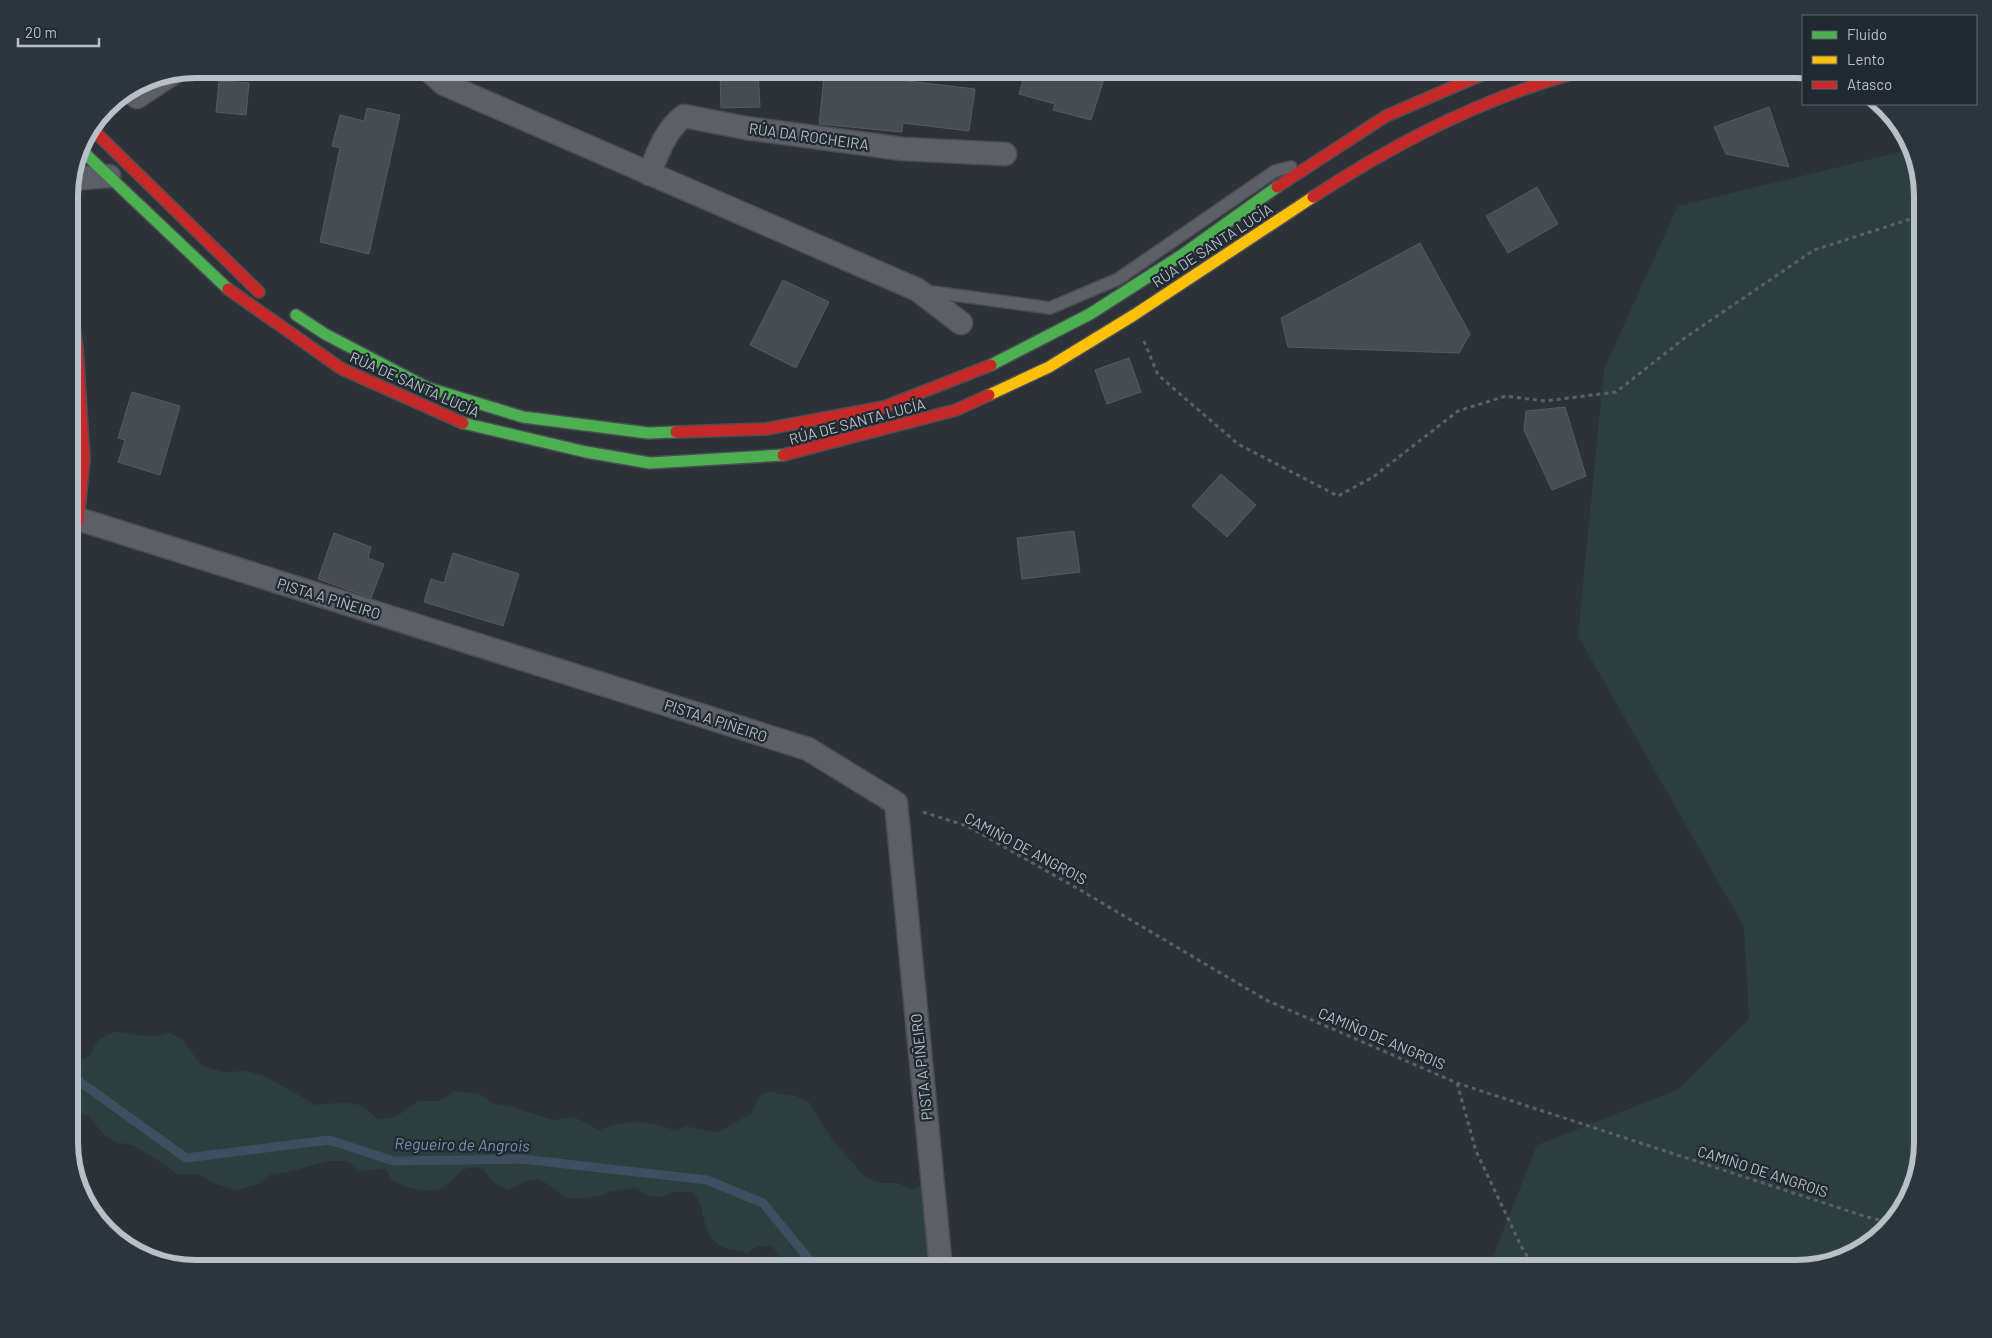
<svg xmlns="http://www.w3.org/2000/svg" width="1992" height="1338" viewBox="0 0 1992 1338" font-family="Barlow,sans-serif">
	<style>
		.green { fill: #2d3e3f }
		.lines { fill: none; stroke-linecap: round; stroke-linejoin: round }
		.stream { stroke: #3e4e60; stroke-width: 9 }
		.building { fill: #474c51; stroke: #555a5f }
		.lane-casing { stroke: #4a4e53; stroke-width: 14 }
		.street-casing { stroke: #4a4e53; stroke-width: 25 }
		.fast-casing { stroke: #4a4e53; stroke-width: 14 }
		.slow-casing { stroke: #4a4e53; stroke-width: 14 }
		.jam-casing { stroke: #4a4e53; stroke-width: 14 }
		.path { stroke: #5b6064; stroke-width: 3; stroke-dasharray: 4 4; stroke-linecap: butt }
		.lane { stroke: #5c6066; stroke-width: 11 }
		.street { stroke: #5c6066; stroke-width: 22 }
		.fast { stroke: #4caf50; stroke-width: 11 }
		.slow { stroke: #ffc107; stroke-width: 11 }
		.jam { stroke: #c62828; stroke-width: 11 }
		.labels { text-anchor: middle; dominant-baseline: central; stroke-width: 4.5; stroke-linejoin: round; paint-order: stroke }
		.street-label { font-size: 15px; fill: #b8bfc8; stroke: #202932 }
		.water-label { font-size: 16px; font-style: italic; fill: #7c91a8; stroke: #202932 }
		.rim { fill: none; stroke: #b8bfc8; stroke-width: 6 }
	</style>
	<rect width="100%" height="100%" fill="#2d3238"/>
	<g class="green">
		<path d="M1912,149L1923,196V1142L1902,1213L1853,1256L1796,1269H1488L1537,1145L1679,1089L1749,1019L1744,927L1578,636L1604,369L1678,206Z"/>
		<path d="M114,1032C133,1033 151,1040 169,1033L182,1039L201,1065L222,1072L247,1071L264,1076L316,1105L346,1102L363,1106L378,1119L396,1117L418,1101H439L455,1091L480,1094L494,1104L509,1106L553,1120L574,1117L599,1130C628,1119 647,1120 676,1131L685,1126L717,1133L752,1113L759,1096L771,1091L778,1094L793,1095L809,1102L833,1141L866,1178L882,1183H898L911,1190L925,1183L934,1269H785L773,1246H757L748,1253C740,1251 728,1250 721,1246C699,1234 708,1206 692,1192H672L664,1197L648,1196L636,1188L610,1191L600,1196L584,1198H567L546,1183L536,1179L525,1181L509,1190L494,1183L483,1169C459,1164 460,1176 444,1187C434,1195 400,1188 392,1179C389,1177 388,1172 386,1169L359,1171L347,1161H329L288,1172L269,1175L259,1184L238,1190L218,1185L199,1174L178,1175C165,1164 150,1155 136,1147C129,1143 120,1144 114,1141C103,1136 96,1125 89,1116L71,1113L69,1110V1035L76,1060C91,1061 91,1049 99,1040C103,1037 109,1034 114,1032Z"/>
	</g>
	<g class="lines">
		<path class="stream" d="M69,1074L186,1158L329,1140L394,1161L522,1159L707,1180L763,1203L817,1269"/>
	</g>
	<g class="building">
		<path d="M720,69H758L760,107L721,108Z"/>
		<path d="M825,69H849V71L907,77V81L975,89L969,131L903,123L902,132L819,124Z"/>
		<path d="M1026,69H1107L1091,120L1053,110L1055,104L1019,94Z"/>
		<path d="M219,81L249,83L246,115L216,112Z"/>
		<path d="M1769,107L1789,167L1726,154L1714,127Z"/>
		<path d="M367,108L400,115L369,254L320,242L340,148L332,146L340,115L364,121Z"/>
		<path d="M1537,187L1558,224L1508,253L1486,216Z"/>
		<path d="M1420,243L1470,334L1459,353L1288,347L1281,318Z"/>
		<path d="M783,280L829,302L796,368L750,345Z"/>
		<path d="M1129,358L1141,392L1107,404L1095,370Z"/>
		<path d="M132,392L180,406L160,475L118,462L125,440L118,438Z"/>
		<path d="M1565,407L1586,476L1552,490L1524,430L1526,411Z"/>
		<path d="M1221,474L1256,505L1227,537L1192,506Z"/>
		<path d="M1074,531L1080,572L1022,579L1017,538Z"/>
		<path d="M334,533L371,547L368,558L384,564L371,598L318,579Z"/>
		<path d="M453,553L519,574L503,626L424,602L431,579L444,583Z"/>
	</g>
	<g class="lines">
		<g class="lane-casing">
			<path id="lane" d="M925,291L1050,308L1118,279L1275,171L1291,167"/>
		</g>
		<g class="street-casing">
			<g id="street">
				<path d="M427,69L444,84L918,290L961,323"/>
				<path d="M137,97L173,73"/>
				<path d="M649,174C658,153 665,130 684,116L746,128L903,149L1005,154"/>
				<path d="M71,179L109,176"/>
				<path d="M69,516L808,749L896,803L941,1269"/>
			</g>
		</g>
		<g class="fast-casing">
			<g id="fast">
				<path d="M78,147L228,289"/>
				<path d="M296,315L325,334L428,388L523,417L648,433L676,432"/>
				<path d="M991,365L1090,314L1182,255L1277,187"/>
				<path d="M463,423L586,452L650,463L783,455"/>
			</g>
		</g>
		<g class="slow-casing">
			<path id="slow" d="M989,395L1049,367L1134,315L1313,197"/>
		</g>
		<g class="jam-casing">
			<g id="jam">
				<path d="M91,128L259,292"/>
				<path d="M1277,187L1386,116L1495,69"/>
				<path d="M1313,197C1398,141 1492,93 1591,69"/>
				<path d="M228,289L342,369L463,423"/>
				<path d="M69,292L77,348L84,459L78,521L69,539"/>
				<path d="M676,432L766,429L884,407L991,365"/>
				<path d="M783,455L956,410L989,395"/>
			</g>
		</g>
		<g class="path">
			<path d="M1748,69H1770"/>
			<path d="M1144,341L1158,375L1238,444L1338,496L1373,477L1458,411L1506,396L1545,401L1616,392L1686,337L1814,250L1923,215"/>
			<path d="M923,812L967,826L1082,891L1266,1000L1457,1083L1867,1217L1891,1223"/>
			<path d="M1457,1083L1476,1151L1521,1246L1535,1269"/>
		</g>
		<use href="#lane" class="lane"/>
		<use href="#street" class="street"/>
		<use href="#fast" class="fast"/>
		<use href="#slow" class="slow"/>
		<use href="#jam" class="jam"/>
	</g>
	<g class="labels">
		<g class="street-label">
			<text transform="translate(809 136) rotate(8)">RÚA DA ROCHEIRA</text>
			<text transform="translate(1212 245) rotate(-33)">RÚA DE SANTA LUCÍA</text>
			<text transform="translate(415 384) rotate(24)">RÚA DE SANTA LUCÍA</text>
			<text transform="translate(857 421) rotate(-15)">RÚA DE SANTA LUCÍA</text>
			<text transform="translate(329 598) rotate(17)">PISTA A PIÑEIRO</text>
			<text transform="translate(716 720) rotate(18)">PISTA A PIÑEIRO</text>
			<text transform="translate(1026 848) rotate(28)">CAMIÑO DE ANGROIS</text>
			<text transform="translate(1382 1038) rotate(23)">CAMIÑO DE ANGROIS</text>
			<text transform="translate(921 1067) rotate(-96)">PISTA A PIÑEIRO</text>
			<text transform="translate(1763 1171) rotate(18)">CAMIÑO DE ANGROIS</text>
		</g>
		<g class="water-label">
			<text transform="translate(462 1144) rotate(1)">Regueiro de Angrois</text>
		</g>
	</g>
	<path d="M0 0H1992V1338H0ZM196 78H1796A118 118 0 0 1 1914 196V1142A118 118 0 0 1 1796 1260H196A118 118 0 0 1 78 1142V196A118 118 0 0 1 196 78Z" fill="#2c353e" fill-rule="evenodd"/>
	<path class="rim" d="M196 78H1796A118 118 0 0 1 1914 196V1142A118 118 0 0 1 1796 1260H196A118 118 0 0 1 78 1142V196A118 118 0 0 1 196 78Z"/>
	<rect x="1802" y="15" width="175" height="90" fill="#202932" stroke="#5d656e"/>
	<rect x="1812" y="31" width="25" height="8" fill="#4caf50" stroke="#5d656e"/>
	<text x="1847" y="40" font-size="15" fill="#b8bfc8">Fluido</text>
	<rect x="1812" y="56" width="25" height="8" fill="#ffc107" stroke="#5d656e"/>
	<text x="1847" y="65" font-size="15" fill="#b8bfc8">Lento</text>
	<rect x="1812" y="81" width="25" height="8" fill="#c62828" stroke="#5d656e"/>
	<text x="1847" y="90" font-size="15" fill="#b8bfc8">Atasco</text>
	<path d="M18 38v8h81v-8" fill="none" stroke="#b8bfc8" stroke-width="2.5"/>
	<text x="25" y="38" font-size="15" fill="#b8bfc8" stroke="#202932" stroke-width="4" paint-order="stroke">20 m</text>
</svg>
